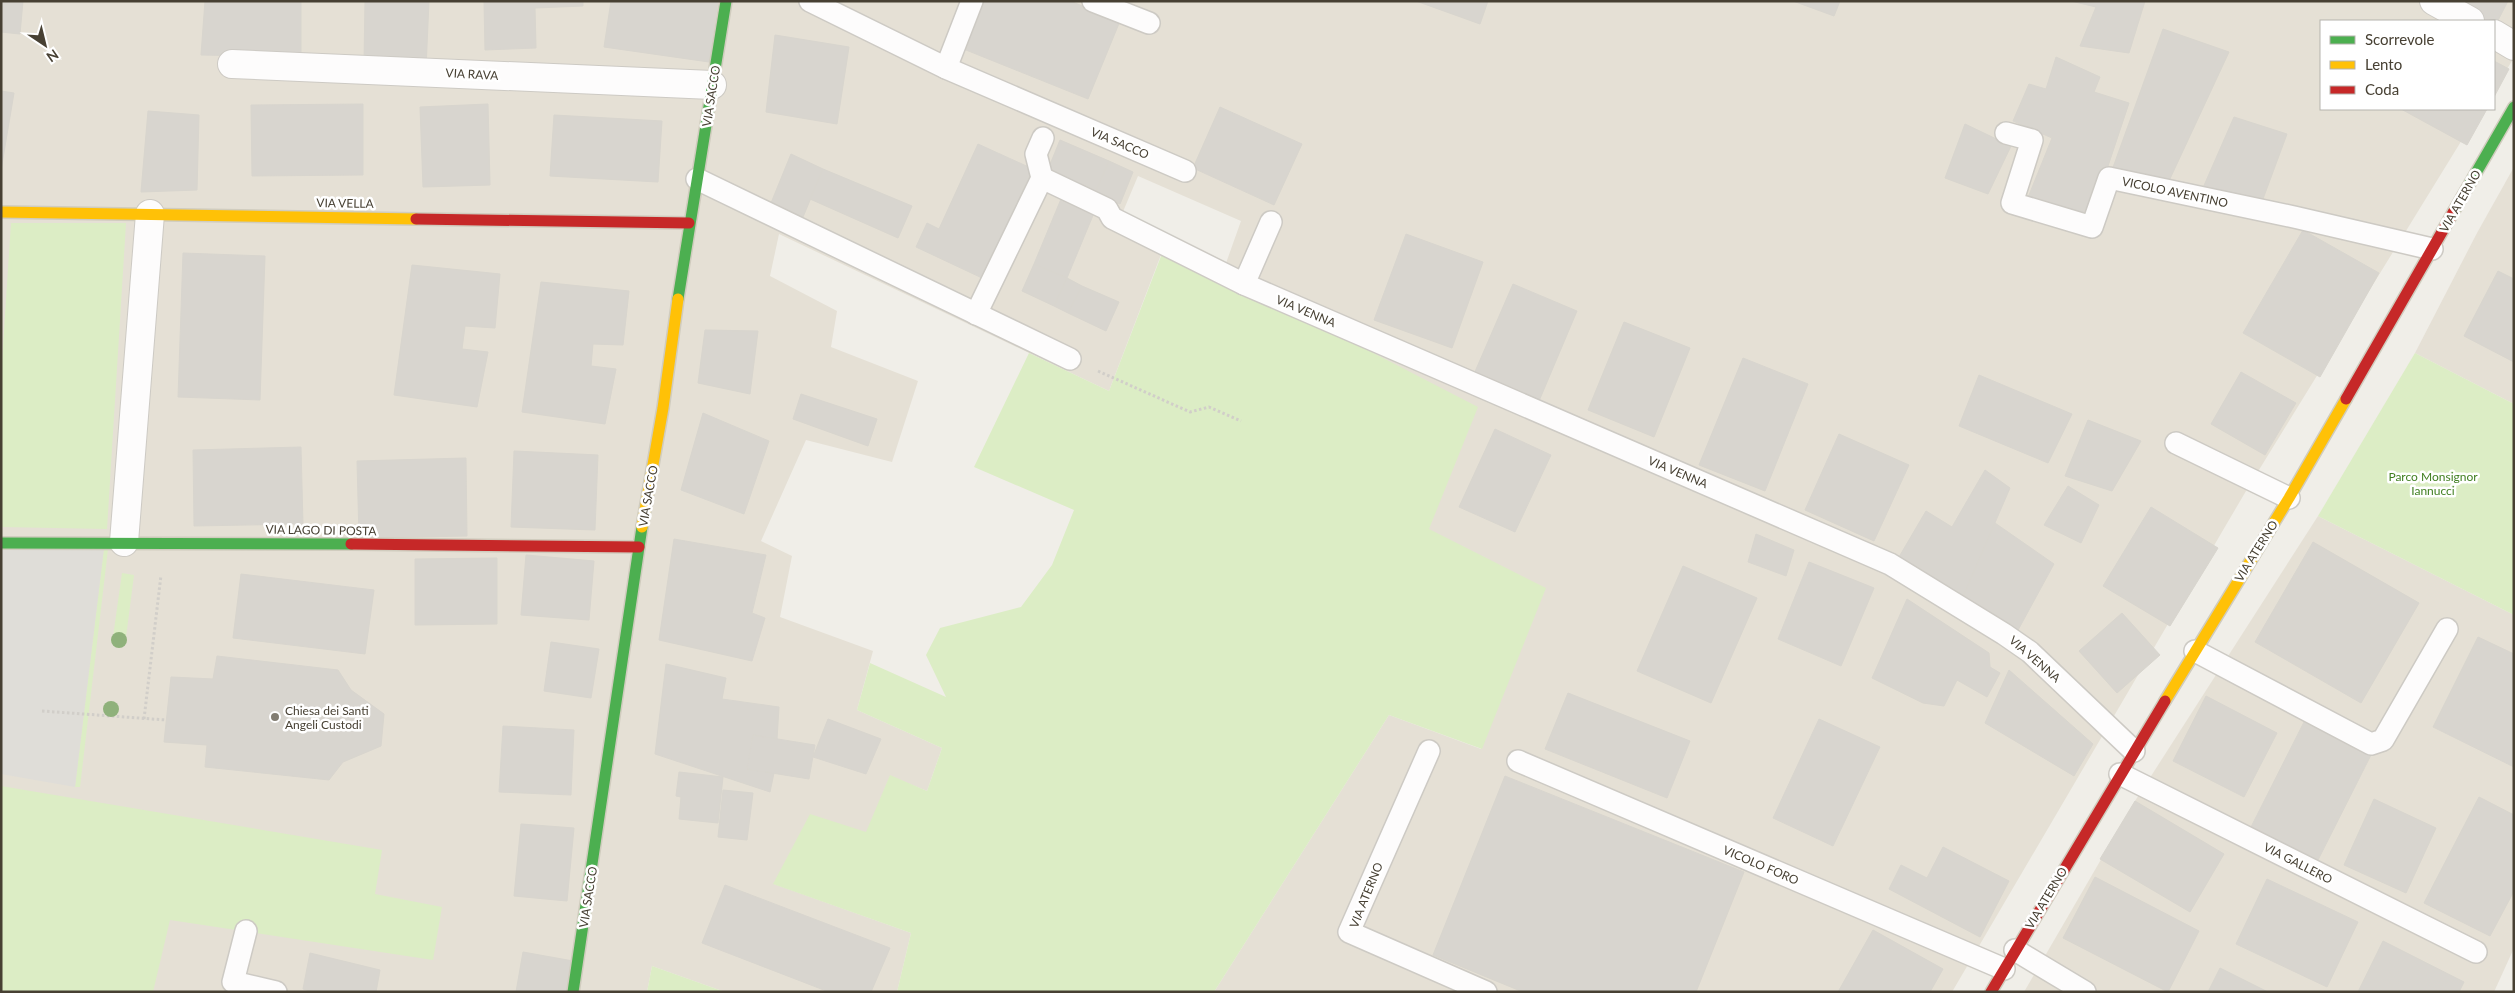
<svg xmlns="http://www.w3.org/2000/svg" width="2515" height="993" viewBox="0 0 2515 993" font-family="Lato,sans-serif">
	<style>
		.residential { fill: #e5e0d5 }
		.green { fill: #dcedc5 }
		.parking { fill: #dfddd8 }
		.building { fill: #d8d5cf; stroke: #d8d5ce }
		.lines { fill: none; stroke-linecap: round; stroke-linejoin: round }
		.lane-casing { stroke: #cdcac4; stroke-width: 24 }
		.street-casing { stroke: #cdcac4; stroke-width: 30 }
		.fast-casing { stroke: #d0ccbe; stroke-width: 14 }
		.slow-casing { stroke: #d0ccbe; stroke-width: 14 }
		.jam-casing { stroke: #d0ccbe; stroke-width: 14 }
		.path { stroke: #d1cec9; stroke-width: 3; stroke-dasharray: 2.5 2.5; stroke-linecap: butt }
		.lane { stroke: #fdfcfc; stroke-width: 21 }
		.street { stroke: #fdfcfc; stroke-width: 28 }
		.fast { stroke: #4caf50; stroke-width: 11 }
		.slow { stroke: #ffc107; stroke-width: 11 }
		.jam { stroke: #c62828; stroke-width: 11 }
		.tree { fill: #8fb17b }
		.poi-dot { fill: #827d72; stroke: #fff; stroke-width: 2 }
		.labels { text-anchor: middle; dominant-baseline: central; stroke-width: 5; stroke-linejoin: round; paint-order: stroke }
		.street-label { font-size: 12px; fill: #474033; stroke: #fff }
		.park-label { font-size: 12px; fill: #407f21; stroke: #fff }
		.poi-label { font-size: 12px; fill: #474033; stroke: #fff; text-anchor: start }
	</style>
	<rect width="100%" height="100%" fill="#f0eee8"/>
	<g class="residential">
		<path d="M1,1H2514V58L2494,89V21H2321V109H2481L2246,491L1952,992H1214L1389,715L1481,749L1429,529L1220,280L1241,221L1138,176L1122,214L1167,239L1109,391L779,234L770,276L837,311L831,347L918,381L892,462L806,440L761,541L792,556L780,617L873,651L857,710L942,748L927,791L890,776L867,832L774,884L911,933L897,992H725L652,966L647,992H1Z"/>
		<path d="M2514,167V404L2415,353L2477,233Z"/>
		<path d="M2318,516L2514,615V948L2494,992H2024L2135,801Z"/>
	</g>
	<g class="green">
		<path d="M11,223H126L107,529L1,527V377Z"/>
		<path d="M1163,251L1288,309L1478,407L1429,529L1546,588L1482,749L1389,715L1214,992H897L911,933L773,884L810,814L866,832L890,775L927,791L942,748L857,710L870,663L946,697L926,655L940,628L1021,607L1052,565L1074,510L974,467L1029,353L1109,391Z"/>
		<path d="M2415,353L2514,404V615L2318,516Z"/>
		<path d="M104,548L108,549L80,787H75Z"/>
		<path d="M122,573L134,575L125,645L112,644Z"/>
		<path d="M1,786L382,850L375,894L442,907L433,960L170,920L153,992H1Z"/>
		<path d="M652,966L725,992H647Z"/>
	</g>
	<path class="parking" d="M104,548L75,787L1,774V549Z"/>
	<g class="building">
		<path d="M1,1H23L20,34L1,32Z"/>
		<path d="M205,1H301V57L201,55Z"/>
		<path d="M365,1H429L426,68L364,64Z"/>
		<path d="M484,1H583V6L535,8L536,48L485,50Z"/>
		<path d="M611,1H718L709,62L604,47Z"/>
		<path d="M980,1H1070L1120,21L1088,99L961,48Z"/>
		<path d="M1416,1H1488L1480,24Z"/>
		<path d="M1793,1H1840L1834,16Z"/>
		<path d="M2071,1H2145L2129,53L2080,46L2096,7Z"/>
		<path d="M2447,1H2508L2494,28V21H2483Z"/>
		<path d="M2163,29L2229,52L2168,183L2111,173Z"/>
		<path d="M775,35L849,47L837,124L766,112Z"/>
		<path d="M2056,57L2100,77L2094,92L2129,103L2092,214L2027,200L2052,138L2013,121L2029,84L2046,89Z"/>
		<path d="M2494,61L2509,69L2494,97Z"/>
		<path d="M1,91L14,93L1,170Z"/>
		<path d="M363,104V175L252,176L251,105Z"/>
		<path d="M488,104L490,185L423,187L420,107Z"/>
		<path d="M1220,107L1302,144L1274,205L1193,168Z"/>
		<path d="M2401,109H2487L2467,145Z"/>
		<path d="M148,111L199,115L197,190L141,192Z"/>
		<path d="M554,115L662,121L658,182L550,176Z"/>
		<path d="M2234,117L2287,134L2260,207L2199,197Z"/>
		<path d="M1965,124L2011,146L1988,194L1945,178Z"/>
		<path d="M1060,140L1109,161L1095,193L1047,172Z"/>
		<path d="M978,144L1033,169L982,278L916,247L927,223L939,229Z"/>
		<path d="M791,154L823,169L803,217L771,203Z"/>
		<path d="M1109,161L1133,172L1120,204L1095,193Z"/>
		<path d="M823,169L912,206L898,238L810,199Z"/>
		<path d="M1061,199L1094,213L1067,278L1034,264Z"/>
		<path d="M2303,230L2379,273L2320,377L2243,333Z"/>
		<path d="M1406,234L1483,262L1452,348L1374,320Z"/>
		<path d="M183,253L265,256L260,400L178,397Z"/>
		<path d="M1034,264L1067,278L1054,306L1022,291Z"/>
		<path d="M412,265L500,274L495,328L465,326L462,349L488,352L477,407L394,395Z"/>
		<path d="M2498,271L2514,279V362L2464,336Z"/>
		<path d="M1067,278L1082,286L1068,313L1054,306Z"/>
		<path d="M541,282L629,291L623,345L593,344L591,366L616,369L605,424L522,412Z"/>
		<path d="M1513,284L1577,311L1539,401L1474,374Z"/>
		<path d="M1082,286L1119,302L1106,331L1068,313Z"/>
		<path d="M1624,322L1690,348L1654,437L1588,410Z"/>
		<path d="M705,330L758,331L750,394L698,383Z"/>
		<path d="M1743,358L1808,384L1765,491L1699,465Z"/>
		<path d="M2241,372L2296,403L2265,455L2211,424Z"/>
		<path d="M1979,375L2072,414L2048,463L1959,426Z"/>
		<path d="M801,394L877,419L868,446L793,419Z"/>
		<path d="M703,413L769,441L744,514L681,490Z"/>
		<path d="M2088,420L2141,441L2112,491L2065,476Z"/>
		<path d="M1495,429L1551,455L1515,532L1459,507Z"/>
		<path d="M1839,434L1909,465L1874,541L1805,510Z"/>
		<path d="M301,447L303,524L194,526L193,450Z"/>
		<path d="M514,451L598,455L595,530L511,527Z"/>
		<path d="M466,458L467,536L359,538L357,461Z"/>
		<path d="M1985,470L2010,488L1962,599L1899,557L1926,511L1952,527Z"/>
		<path d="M2068,486L2099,505L2081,543L2044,525Z"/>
		<path d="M2151,507L2218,548L2170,626L2103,586Z"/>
		<path d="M1995,523L2054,564L2017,632L1962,599Z"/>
		<path d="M1756,534L1794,550L1786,576L1748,562Z"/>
		<path d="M674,539L766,555L752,613L765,618L752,661L659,640Z"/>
		<path d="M2313,542L2419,603L2361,703L2255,642Z"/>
		<path d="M526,555L594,561L589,620L521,615Z"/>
		<path d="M497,558V624L415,625V559Z"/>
		<path d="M1809,562L1874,588L1841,666L1778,639Z"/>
		<path d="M1683,566L1757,598L1711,703L1637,671Z"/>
		<path d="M241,574L374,590L365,654L233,638Z"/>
		<path d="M1907,599L1989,653L1990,667L2000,673L1987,697L1957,680L1944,706L1923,703L1872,678Z"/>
		<path d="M2122,613L2160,655L2117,693L2079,651Z"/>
		<path d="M2478,637L2514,654V767L2433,727Z"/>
		<path d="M551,642L599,649L591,698L544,691Z"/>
		<path d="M217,656L338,670L351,690L384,714L381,746L343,762L329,780L205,767L207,745L164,742L171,677L213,679Z"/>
		<path d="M666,664L726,678L722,699L779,707L777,739L753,735L747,769L774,773L770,792L655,754Z"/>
		<path d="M2009,670L2093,744L2074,776L1985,723Z"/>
		<path d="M1568,693L1690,741L1667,798L1545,749Z"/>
		<path d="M2206,696L2277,733L2244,797L2173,761Z"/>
		<path d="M828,719L881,739L866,774L813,757Z"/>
		<path d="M1819,719L1880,747L1833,846L1773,818Z"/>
		<path d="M2304,722L2371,755L2318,860L2251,827Z"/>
		<path d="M503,726L574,730L571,795L499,792Z"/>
		<path d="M753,735L815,745L809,779L747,769Z"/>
		<path d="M679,772L723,777L718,823L679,819L681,797L676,796Z"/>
		<path d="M1505,776L1744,872L1696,992H1523L1433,955Z"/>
		<path d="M723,790L753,793L747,840L718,837Z"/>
		<path d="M2479,797L2514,815V891L2490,936L2424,903Z"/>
		<path d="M2374,799L2436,828L2406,893L2344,865Z"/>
		<path d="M2135,801L2224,854L2190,912L2100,859Z"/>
		<path d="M521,824L574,828L567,901L514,896Z"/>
		<path d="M1943,847L2009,881L1980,937L1889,889L1901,865L1927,878Z"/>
		<path d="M2095,877L2199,931L2168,992L2063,938Z"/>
		<path d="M2267,879L2358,922L2327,987L2236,944Z"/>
		<path d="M725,885L890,948L871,992H829L702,943Z"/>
		<path d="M1873,930L1943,969L1930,992H1838Z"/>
		<path d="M2383,941L2464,982L2459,992H2358Z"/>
		<path d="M523,952L573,961L567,992H516Z"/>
		<path d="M310,953L380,970L376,992H313L303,989Z"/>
		<path d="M2220,968L2268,992H2208Z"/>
	</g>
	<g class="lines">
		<g class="lane-casing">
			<g id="lane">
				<path d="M810,1L946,68L1185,171"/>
				<path d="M1093,1L1149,23"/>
				<path d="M946,68L972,1"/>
				<path d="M2006,133L2032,140L2012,203L2092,227L2109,178L2294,217L2432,249"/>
				<path d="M1042,178L1107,209L1112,218L1244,284"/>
				<path d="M697,179L1070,359"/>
				<path d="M1271,222L1244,284L1890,564L2004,634L2030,652L2134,751"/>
				<path d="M976,314L1042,178L1036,154L1043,138"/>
				<path d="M2176,443L2289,498"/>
				<path d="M2195,651L2371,744L2383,740L2447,629"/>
				<path d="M1429,751L1349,932L1486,992"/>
				<path d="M1518,761L2004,969"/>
				<path d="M2120,774L2476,952"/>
				<path d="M246,931L233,982L276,992"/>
				<path d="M2015,950L2085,992"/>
			</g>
		</g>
		<g class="street-casing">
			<g id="street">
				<path d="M2434,1L2470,21"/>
				<path d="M2494,34L2514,46"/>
				<path d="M232,64L712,85"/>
				<path d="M124,542L150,214"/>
			</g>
		</g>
		<g class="fast-casing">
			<g id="fast">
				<path d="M2454,211L2514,107"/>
				<path d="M678,299L726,1"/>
				<path d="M1,543L351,544"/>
				<path d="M573,992L642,527"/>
			</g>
		</g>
		<g class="slow-casing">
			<g id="slow">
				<path d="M1,212L416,219"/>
				<path d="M642,527L663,408L678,299"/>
				<path d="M2165,701L2289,498L2346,399"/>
			</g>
		</g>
		<g class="jam-casing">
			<g id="jam">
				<path d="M416,219L689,223"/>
				<path d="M2346,399L2454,211"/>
				<path d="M351,544L639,547"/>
				<path d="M1991,992L2165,701"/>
			</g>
		</g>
		<g class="path">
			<path d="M1098,371L1190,412L1209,407L1241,421"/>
			<path d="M42,711L166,720"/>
			<path d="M144,719L161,575"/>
		</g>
		<use href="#lane" class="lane"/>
		<use href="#street" class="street"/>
		<use href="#fast" class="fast"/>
		<use href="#slow" class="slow"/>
		<use href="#jam" class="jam"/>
	</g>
	<g class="tree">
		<circle cx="119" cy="640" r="8"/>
		<circle cx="111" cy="709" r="8"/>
	</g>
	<circle class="poi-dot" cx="275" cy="717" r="5"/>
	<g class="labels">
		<g class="street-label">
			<text transform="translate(472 74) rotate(3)">VIA RAVA</text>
			<text transform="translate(711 96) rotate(-81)">VIA SACCO</text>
			<text transform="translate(1120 143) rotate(23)">VIA SACCO</text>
			<text transform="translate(2175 192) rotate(12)">VICOLO AVENTINO</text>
			<text transform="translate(2460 201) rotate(-60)">VIA ATERNO</text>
			<text transform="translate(345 203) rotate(1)">VIA VELLA</text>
			<text transform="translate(1306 311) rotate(23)">VIA VENNA</text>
			<text transform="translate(1678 472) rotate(23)">VIA VENNA</text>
			<text transform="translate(648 496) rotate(-80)">VIA SACCO</text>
			<text transform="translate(321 530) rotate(1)">VIA LAGO DI POSTA</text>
			<text transform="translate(2256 551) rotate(-58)">VIA ATERNO</text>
			<text transform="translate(2035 659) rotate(41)">VIA VENNA</text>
			<text transform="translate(2298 863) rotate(27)">VIA GALLERO</text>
			<text transform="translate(1761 865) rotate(23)">VICOLO FORO</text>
			<text transform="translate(1366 895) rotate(-68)">VIA ATERNO</text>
			<text transform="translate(588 897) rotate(-81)">VIA SACCO</text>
			<text transform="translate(2046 898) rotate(-59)">VIA ATERNO</text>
		</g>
		<g class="park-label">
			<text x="2433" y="476">Parco Monsignor<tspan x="2433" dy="14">Iannucci</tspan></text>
		</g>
		<g class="poi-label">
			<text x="285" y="710">Chiesa dei Santi<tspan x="285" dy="14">Angeli Custodi</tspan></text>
		</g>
	</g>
	<rect width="2515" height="993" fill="none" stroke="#474033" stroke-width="5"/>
	<rect x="2320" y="20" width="175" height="90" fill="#ffffff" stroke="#b5b3ad"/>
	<rect x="2330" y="36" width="25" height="8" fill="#4caf50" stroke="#b5b3ad"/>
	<text x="2365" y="45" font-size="15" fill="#474033">Scorrevole</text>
	<rect x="2330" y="61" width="25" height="8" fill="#ffc107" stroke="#b5b3ad"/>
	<text x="2365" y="70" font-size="15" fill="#474033">Lento</text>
	<rect x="2330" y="86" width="25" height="8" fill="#c62828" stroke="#b5b3ad"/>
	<text x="2365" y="95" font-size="15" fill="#474033">Coda</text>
	<g transform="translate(45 45) rotate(145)" stroke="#ffffff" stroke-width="4" paint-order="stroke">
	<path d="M0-4L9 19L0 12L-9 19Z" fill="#474033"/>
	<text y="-8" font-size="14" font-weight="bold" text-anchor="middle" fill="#474033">N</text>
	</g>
</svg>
